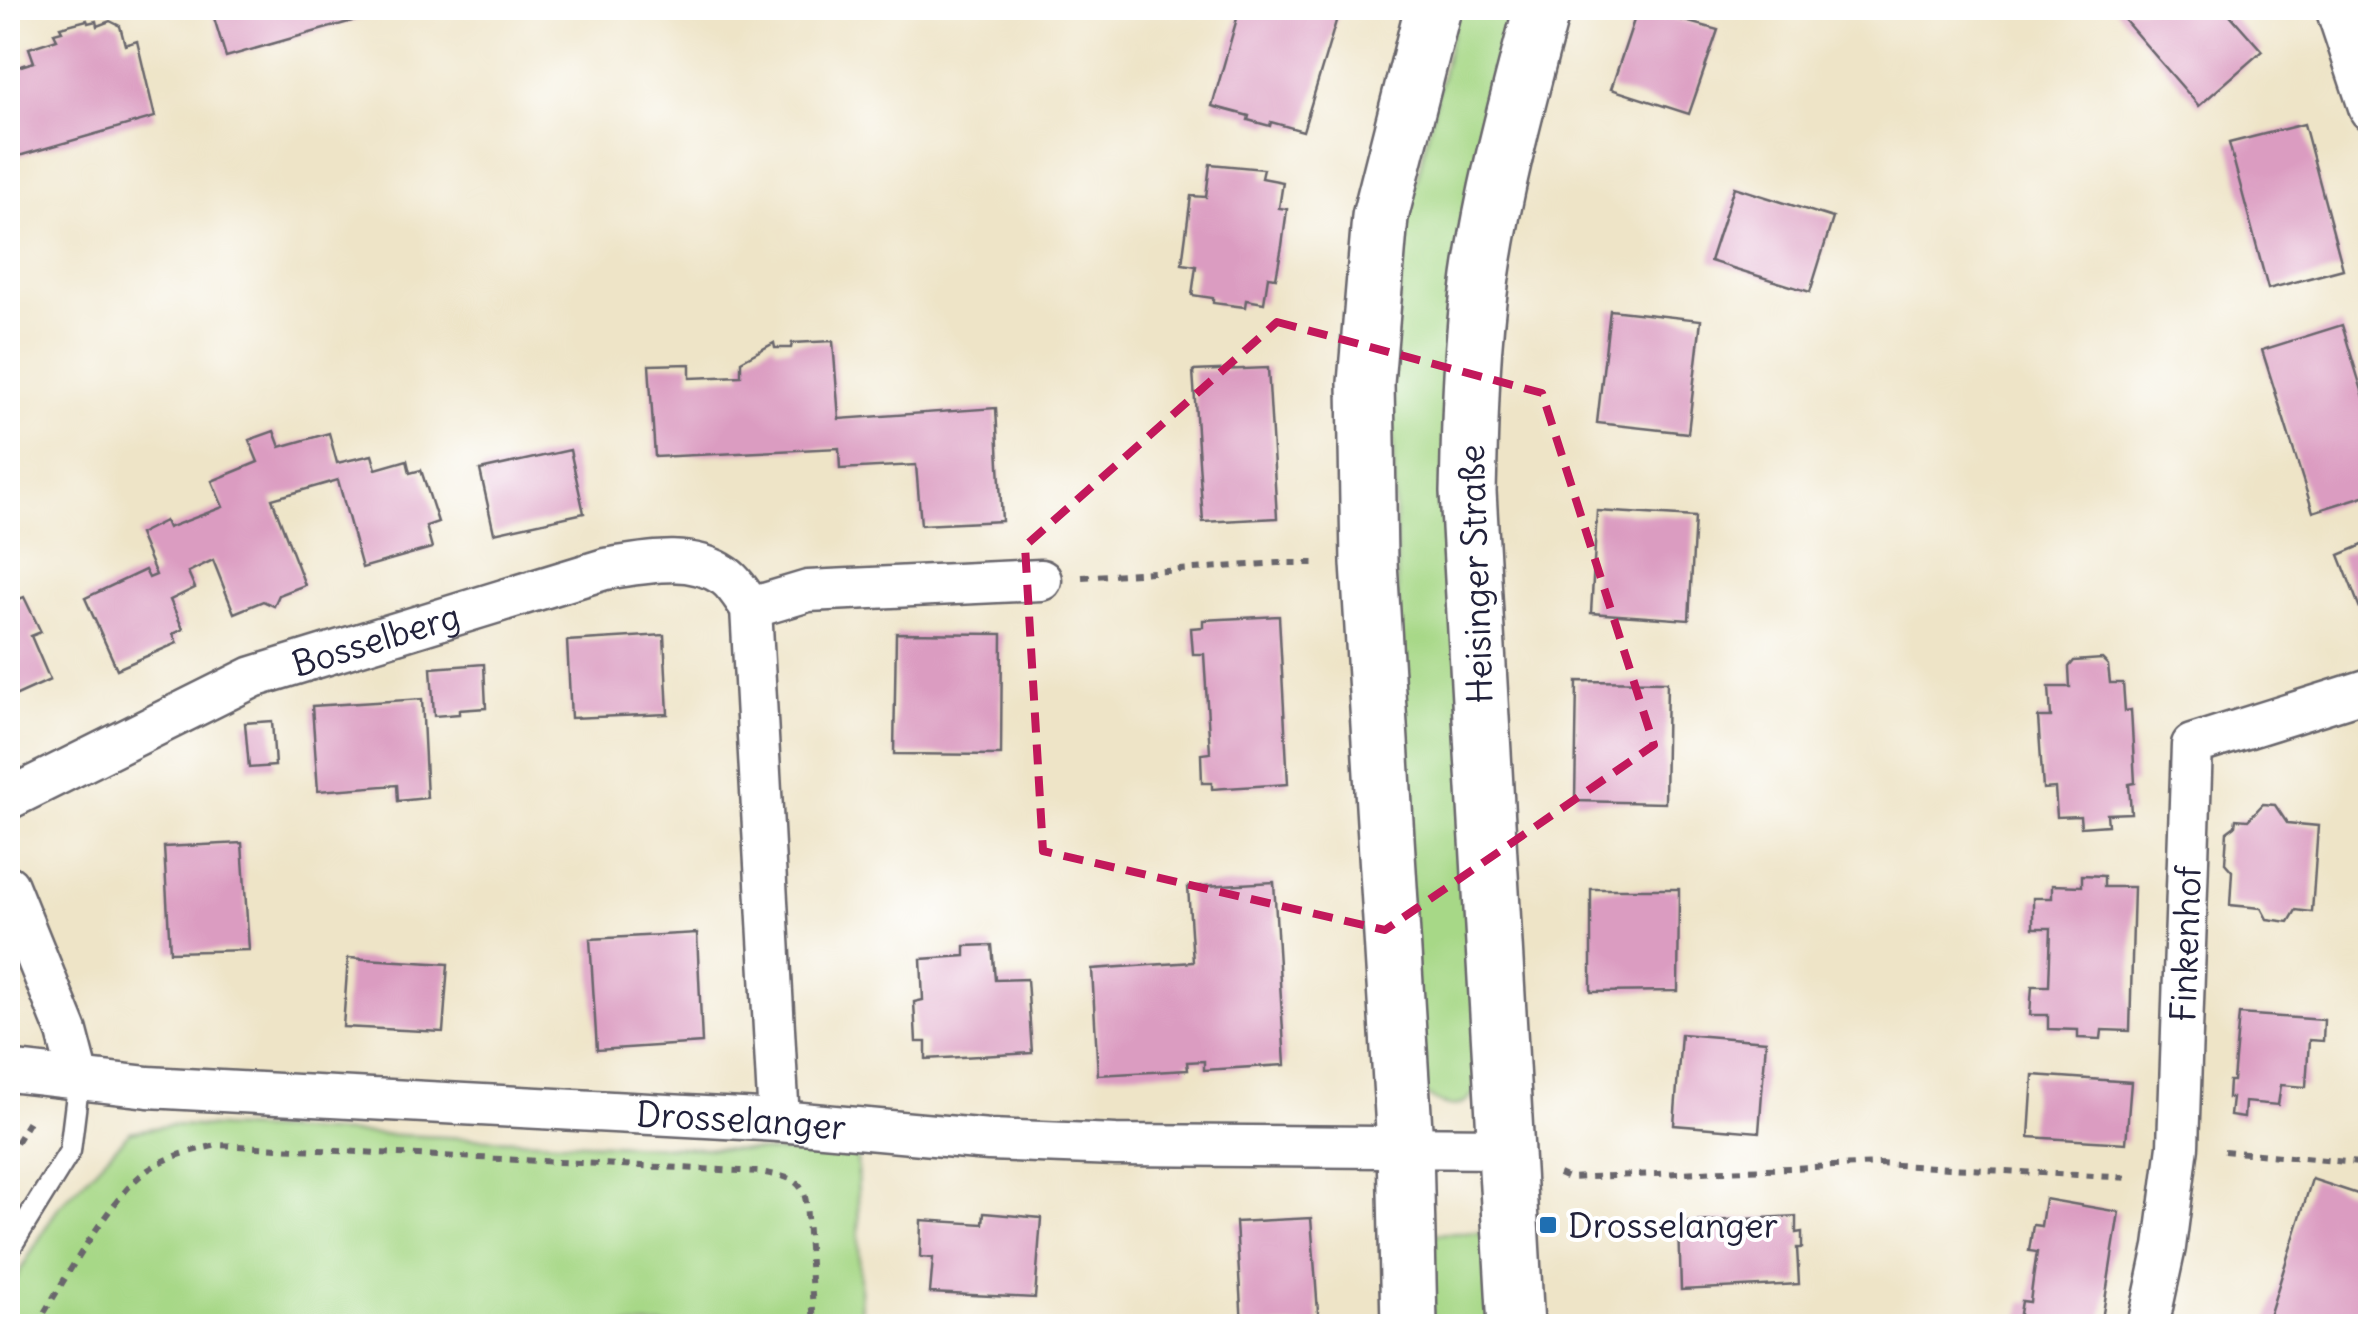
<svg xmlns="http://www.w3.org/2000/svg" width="2378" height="1334" viewBox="0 0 2378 1334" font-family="Delius,sans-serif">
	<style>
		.green { fill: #a7d887; stroke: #647d61; stroke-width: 2.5 }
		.building { fill: #db9cc1 }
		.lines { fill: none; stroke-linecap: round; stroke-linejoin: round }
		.lane-casing { stroke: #69666c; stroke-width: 25 }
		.street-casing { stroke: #69666c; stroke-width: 45 }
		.secondary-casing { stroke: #69666c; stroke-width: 60 }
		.path { stroke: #69666c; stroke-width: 6; stroke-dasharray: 8 8; stroke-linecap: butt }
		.lane { stroke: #fff; stroke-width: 20 }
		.street { stroke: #fff; stroke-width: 40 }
		.secondary { stroke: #fff; stroke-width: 55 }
		.marked { fill: none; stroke: #c2185b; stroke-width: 8; stroke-dasharray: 20 12; stroke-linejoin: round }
		.poi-dot { fill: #1f6fb2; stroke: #fff; stroke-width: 4 }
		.labels { text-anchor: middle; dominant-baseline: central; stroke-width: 8; stroke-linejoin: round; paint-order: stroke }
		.street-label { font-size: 35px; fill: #22223b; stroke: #fff }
		.poi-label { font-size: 35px; fill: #22223b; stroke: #fff; text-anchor: start }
	</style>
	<rect width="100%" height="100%" fill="#fff"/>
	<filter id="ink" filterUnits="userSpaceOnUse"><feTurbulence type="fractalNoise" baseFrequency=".01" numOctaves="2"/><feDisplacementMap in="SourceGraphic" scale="20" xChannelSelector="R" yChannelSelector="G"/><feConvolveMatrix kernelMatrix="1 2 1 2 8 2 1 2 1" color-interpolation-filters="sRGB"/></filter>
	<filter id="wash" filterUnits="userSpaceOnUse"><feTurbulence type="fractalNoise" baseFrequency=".0048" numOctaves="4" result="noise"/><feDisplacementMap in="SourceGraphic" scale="40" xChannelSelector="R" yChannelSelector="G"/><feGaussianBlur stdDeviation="2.25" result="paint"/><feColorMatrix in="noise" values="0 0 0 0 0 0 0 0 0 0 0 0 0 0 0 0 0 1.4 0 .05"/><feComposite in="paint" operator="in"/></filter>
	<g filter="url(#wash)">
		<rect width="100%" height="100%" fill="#eee4c7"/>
		<g class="green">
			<path d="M1458,8H1521L1497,84L1479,1085C1462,1117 1440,1107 1419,1088L1403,795L1391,374L1407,220Z"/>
			<path d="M172,1125L857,1155L861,1326H8V1291L57,1209L130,1132Z"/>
			<path d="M1487,1232L1493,1326H1432L1427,1234Z"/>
		</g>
		<g id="blocks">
			<g class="building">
				<path d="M211,8H382L384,12L226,57Z"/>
				<path d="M1240,8H1340L1303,131L1271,122L1270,126L1248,120L1249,116L1212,106Z"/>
				<path d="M1638,8L1718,30L1689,114L1611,89Z"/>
				<path d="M2114,8H2224L2262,51L2199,106Z"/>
				<path d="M87,20L88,23L96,21L97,26L110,21L120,26L125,45L137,41L155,117L8,159V70L34,62L29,48L57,39L54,33L62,31L60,27Z"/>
				<path d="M2304,124L2343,269L2268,289L2229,143Z"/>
				<path d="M1210,164L1264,169L1262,178L1283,182L1279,208L1287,209L1282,246L1276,278L1268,277L1264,303L1246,300L1245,307L1213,303V298L1192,295L1196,266L1182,264L1191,196L1206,197Z"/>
				<path d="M1734,187L1833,218L1810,292L1710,261Z"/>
				<path d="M1610,310L1701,320L1688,433L1597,423Z"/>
				<path d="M2342,325L2370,417V494L2313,512L2262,350Z"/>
				<path d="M833,341L839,419L996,408L1002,521L921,525L916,465L840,469L839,448L655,457L649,365L690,364V378L741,376V361L774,343L775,348H791L792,343Z"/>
				<path d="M1268,368L1277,518L1203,522L1193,371Z"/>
				<path d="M274,431L280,447L329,433L337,463L372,455L376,469L407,460L410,473L421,470L438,522L426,526L432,548L362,568L338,480L272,499L305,585L279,595L274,606L263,601L234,613L213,560L188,572L195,588L170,600L183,629L173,634L177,643L117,669L85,598L145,570L149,578L156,575L139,534L165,521L168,528L223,507L212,481L258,462L249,440Z"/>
				<path d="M570,450L584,513L494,533L480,470Z"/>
				<path d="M1597,511L1695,517L1689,620L1591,613Z"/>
				<path d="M2370,542V634L2339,555Z"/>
				<path d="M8,587L14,601L24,597L41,632L31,636L50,680L8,699Z"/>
				<path d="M1279,616L1288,784L1212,789V783H1202L1201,754L1210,753L1204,654H1193L1191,628L1203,627V620Z"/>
				<path d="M896,633L1002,634L1001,755L894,754Z"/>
				<path d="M664,635L668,714L571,718L567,641Z"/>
				<path d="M2102,659L2108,665L2110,683H2123L2125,711L2131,710L2135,783L2129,784L2131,813L2107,814L2108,825L2081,827L2080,816L2057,817L2055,788L2043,789L2038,717H2051L2049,687H2070L2069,667L2074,661Z"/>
				<path d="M484,664L486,708L459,710V714L434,716L431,668Z"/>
				<path d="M1577,681L1667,682L1665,803L1575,801Z"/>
				<path d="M422,699L427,798L398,801L397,785L318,791L312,706Z"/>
				<path d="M272,721L275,766L249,768L245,723Z"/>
				<path d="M2263,804L2275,805L2287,823L2318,826L2312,912L2296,910L2289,922L2267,919L2261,908L2230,905L2232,871L2225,863L2227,832L2235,826L2236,819L2248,820Z"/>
				<path d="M242,843L249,950L170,952L164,847Z"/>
				<path d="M2082,875L2104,876V887H2134L2130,1031L2102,1030L2101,1039L2078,1038V1030L2048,1029V1015H2030L2032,986H2049L2050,956L2051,928H2033V898H2052V885L2082,886Z"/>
				<path d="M1274,882L1285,1065L1204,1070V1061L1187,1062L1188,1070L1098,1075L1092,969L1193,962L1188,887Z"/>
				<path d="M1591,889H1679L1678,991L1591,992Z"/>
				<path d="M697,933L702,1043L597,1050L590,939Z"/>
				<path d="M992,945L995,980L1027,979L1032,1053L926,1059V1042H916L914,1002L923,1000L921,959L965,956V946Z"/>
				<path d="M348,958L448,964L443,1032L343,1027Z"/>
				<path d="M2239,1014L2324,1020L2323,1041L2309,1040L2306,1087L2281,1085L2278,1105L2245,1102L2244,1118L2230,1116L2232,1098H2228L2229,1081H2233Z"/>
				<path d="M1681,1034L1766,1041L1759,1132L1674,1125Z"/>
				<path d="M2033,1075L2131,1082L2126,1143L2029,1137Z"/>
				<path d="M2368,1085L2370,1086V1115L2364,1114Z"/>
				<path d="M2312,1179L2370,1198V1272L2353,1326H2266Z"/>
				<path d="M2045,1199L2119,1212L2101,1326H2018L2022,1301L2030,1302L2033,1279L2037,1252L2029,1251L2033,1225L2041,1226Z"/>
				<path d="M984,1213L1041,1218L1035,1298L930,1293L933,1258L920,1257L921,1220L983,1224Z"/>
				<path d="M1796,1216V1233L1802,1232V1248H1797L1799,1284L1681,1290L1679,1223Z"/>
				<path d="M1311,1218L1319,1326H1242L1236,1222Z"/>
			</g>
		</g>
	</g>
	<g filter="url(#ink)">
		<use href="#blocks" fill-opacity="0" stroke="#69666c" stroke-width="2.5"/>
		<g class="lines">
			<g class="lane-casing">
				<path id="lane" d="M8,1251L70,1151L79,1078"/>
			</g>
			<g class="street-casing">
				<g id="street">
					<path d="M2336,8L2370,110"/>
					<path d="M751,608L808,591L1041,580"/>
					<path id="s1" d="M8,799L253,677L605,569C644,563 690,552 725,576C735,583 743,597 751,608L779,1121"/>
					<path d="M8,886L67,1032L79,1078"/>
					<path id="s2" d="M8,1071L148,1087L779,1121L989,1140L1116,1145L1504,1148"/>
					<path id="s3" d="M2148,1326L2165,1247L2178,1146L2192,745L2370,689"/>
				</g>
			</g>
			<g class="secondary-casing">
				<g id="secondary">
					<path d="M1409,1326L1405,1146L1369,563L1366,383L1380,217L1433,8"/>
					<path d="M1516,1326L1468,492C1470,421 1471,349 1481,277C1494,186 1519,97 1542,8"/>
				</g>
			</g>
			<g class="path">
				<path d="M1082,577L1278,563H1319"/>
				<path d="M2224,1151L2370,1164"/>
				<path d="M8,1156L31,1118"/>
				<path d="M1559,1174L1568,1178L1879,1164L2130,1178"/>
				<path d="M36,1326C60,1288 115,1188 151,1168C172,1155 194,1150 218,1145L761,1172C783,1177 802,1176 806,1202L814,1326"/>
			</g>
			<use href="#lane" class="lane"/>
			<use href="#street" class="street"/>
			<use href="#secondary" class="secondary"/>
		</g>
	</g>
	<path class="marked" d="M1277,322L1542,393L1654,745L1385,930L1043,851L1025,546Z"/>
	<rect class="poi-dot" x="1538" y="1215" width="20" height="20" rx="5"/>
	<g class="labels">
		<g class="street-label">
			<text transform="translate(1475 574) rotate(-92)">Heisinger Straße</text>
			<text stroke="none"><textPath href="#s1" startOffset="402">Bosselberg</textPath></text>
			<text stroke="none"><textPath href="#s3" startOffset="385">Finkenhof</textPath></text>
			<text stroke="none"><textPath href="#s2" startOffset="735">Drosselanger</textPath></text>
		</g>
		<g class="poi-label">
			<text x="1568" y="1225">Drosselanger</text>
		</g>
	</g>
	<rect width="2378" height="1334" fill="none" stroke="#fff" stroke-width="40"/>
</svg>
